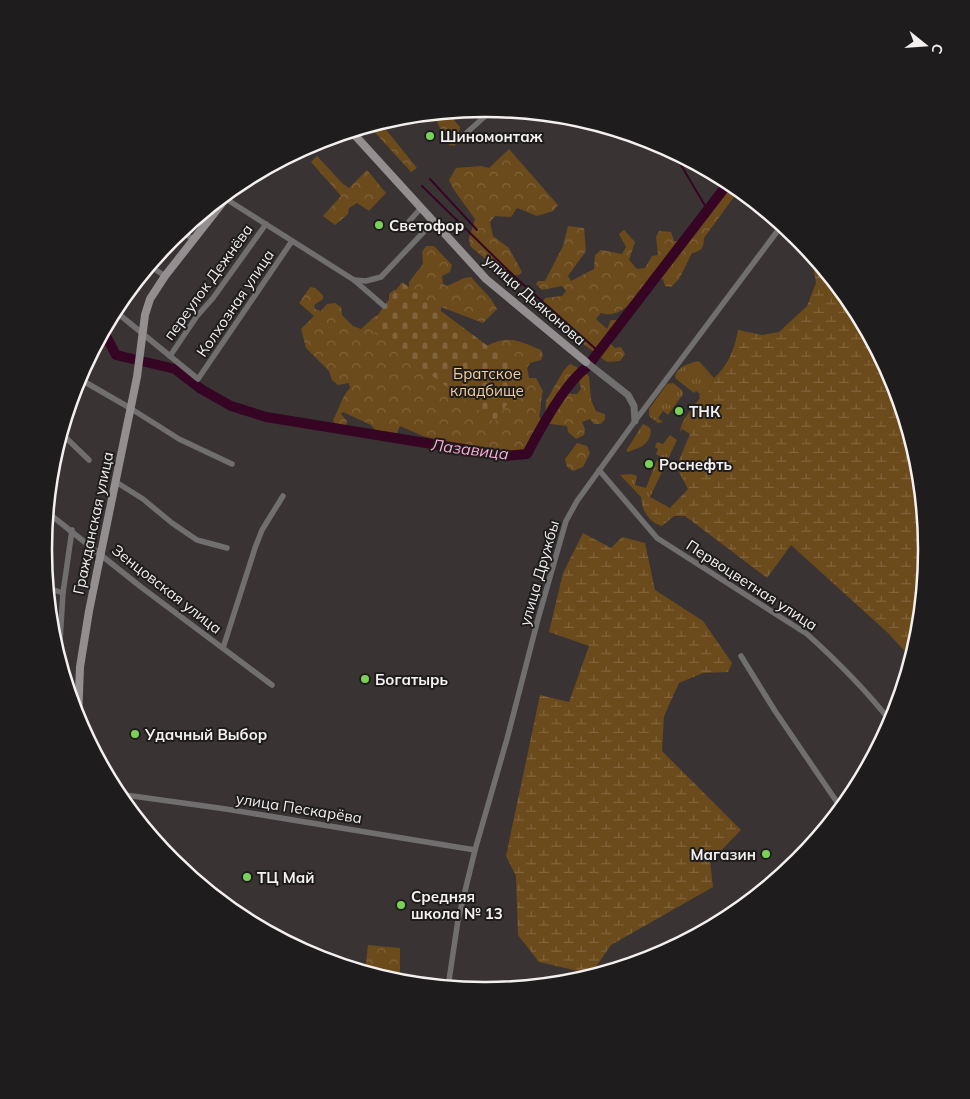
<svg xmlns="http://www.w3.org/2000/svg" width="970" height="1099" viewBox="0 0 970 1099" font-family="Mulish,sans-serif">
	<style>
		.grass { fill: url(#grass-tufts) }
		.forest { fill: url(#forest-crowns) }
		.wetland { fill: url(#wetland-marsh) }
		.cemetery { fill: url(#cemetery-stones) }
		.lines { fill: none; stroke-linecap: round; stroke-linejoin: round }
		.stream { stroke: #360524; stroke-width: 2 }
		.river { stroke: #360524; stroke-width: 10 }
		.minor { stroke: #716e6f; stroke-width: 5.5 }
		.tertiary { stroke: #716e6f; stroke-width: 7 }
		.secondary { stroke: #938e8f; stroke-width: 8 }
		.poi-dot { fill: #7ad157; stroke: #1e1c1c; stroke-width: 2 }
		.labels { text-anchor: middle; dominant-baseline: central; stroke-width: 4; stroke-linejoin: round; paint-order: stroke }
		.poi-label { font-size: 15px; font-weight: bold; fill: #f3f0ef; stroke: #1e1c1c; text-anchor: start }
		.street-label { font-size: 15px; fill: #f3f0ef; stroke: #1e1c1c }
		.park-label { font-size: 15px; fill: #f8cf9a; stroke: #1e1c1c }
		.water-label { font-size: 16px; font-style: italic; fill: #fdabd6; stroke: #1e1c1c }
		.rim { fill: none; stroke: #f3f0ef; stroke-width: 2.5 }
	</style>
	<defs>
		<pattern id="grass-tufts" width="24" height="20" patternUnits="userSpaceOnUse" patternTransform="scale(1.25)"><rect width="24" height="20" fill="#6b4a1b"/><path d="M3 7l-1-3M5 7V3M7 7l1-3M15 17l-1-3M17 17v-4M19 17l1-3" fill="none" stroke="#81643c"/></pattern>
		<pattern id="forest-crowns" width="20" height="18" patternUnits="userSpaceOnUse" patternTransform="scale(1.25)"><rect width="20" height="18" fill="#6b4a1b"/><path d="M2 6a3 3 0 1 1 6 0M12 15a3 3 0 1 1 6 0" fill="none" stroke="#81643c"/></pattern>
		<pattern id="wetland-marsh" width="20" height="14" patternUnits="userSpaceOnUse" patternTransform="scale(1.25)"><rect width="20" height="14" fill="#6b4a1b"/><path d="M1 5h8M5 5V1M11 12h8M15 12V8" fill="none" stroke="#81643c"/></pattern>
		<pattern id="cemetery-stones" width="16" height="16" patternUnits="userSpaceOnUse" patternTransform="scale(1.25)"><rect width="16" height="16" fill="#6b4a1b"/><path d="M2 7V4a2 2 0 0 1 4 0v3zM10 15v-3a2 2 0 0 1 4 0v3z" fill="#81643c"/></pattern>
	</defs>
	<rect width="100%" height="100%" fill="#393433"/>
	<g class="grass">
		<path d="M699,361L714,378L694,427L690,434L682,429L680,432C681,419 693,408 700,398L699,396L700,394L696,391L694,393L676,379L675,376C678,366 690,363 699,361Z"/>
		<path d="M673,383L682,390L683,394L668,415L663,411L658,418L663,422L658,423L649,416V409L667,384Z"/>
		<path d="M643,424C649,427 653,428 650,436C646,447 638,448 628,452L626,451Z"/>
		<path d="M670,435L677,440L650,497H641L620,475L632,474L637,476L635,485L646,488L657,460H663L664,459L656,454L658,449L655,447L657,442L663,444Z"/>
	</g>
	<g class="forest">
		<path d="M447,112L460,127L457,143L454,146L449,145L435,118L441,113Z"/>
		<path d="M380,122L417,168L411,172L369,126Z"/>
		<path d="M509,149L558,205L553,211L537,216L517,208L511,217L495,216L490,222L493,236L509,248L522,272L519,275L505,276L470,246L469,238L475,219L454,190L449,180L456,168L481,166L489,168Z"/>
		<path d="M317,156L343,184L349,188L367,170L386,193L369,211L357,203L349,208L348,214L335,225L323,216L341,196L311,162Z"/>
		<path d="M719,177L739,190L704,238C704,247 702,251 692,253L679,279L671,287L665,286L663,279L649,281C637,295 623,320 601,313L596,319L607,329L611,320H616L621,325L611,344L615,348L621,347L625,354L620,361L607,362L552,320L541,306L545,298L562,296L566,291L562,286L542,290L536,284L538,281H545L563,246L568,226L584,228L586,251L568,276L571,281L594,269L595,255L601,250L622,254L626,247L619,234L624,230L635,242L629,260L637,269L645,268L652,256L658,255L656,237L659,231L671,232L674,241H681L722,186Z"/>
		<path d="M426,246H434L452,265L450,272L442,276L443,284L447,286L464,278L471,277L491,299L497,309L483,323L441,307L440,314L485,347C508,334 518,341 541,350L543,355L541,360L530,363L527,368L529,378H536L543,391C540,400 542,407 539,416L543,422L538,427L524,452L495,449L487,453L423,436L400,426L397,433L392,436L376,431L371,425L343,412L341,414L347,421L346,426L340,428L335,425L333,420C339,410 341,397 350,388L349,383L338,385L332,380L329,371L306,348L301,329L314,316L299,303L310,287L315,288L323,295V299L314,305L315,309L321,311L327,304L335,303L341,307L342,315L353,326L361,329L375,316H381L389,300V294L394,290L407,292L409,289V282L423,264L422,252Z"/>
		<path d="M570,364L577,367L578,371L566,388L571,394H577L581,389L579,380L580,375L585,373L589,376L591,400L596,411L605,414V419L601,424H594L590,419L582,422L585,429L584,435L576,439L568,432L567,426L550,424L545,419L546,401L564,370Z"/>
		<path d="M577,443L587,446L590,453L583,467L573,471L567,467L565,459Z"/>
		<path d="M368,945L400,948V974L365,972Z"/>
	</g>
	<g class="wetland">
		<path d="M811,254L852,305L893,381L918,464L926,550L918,636L911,658L888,633L791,545L767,578L685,516H674L662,526C648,522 642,510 641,497H650L670,508L688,489L679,472V460L714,378C728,366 735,348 738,330L762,335L779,332L807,306L816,283Z"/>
		<path d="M583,533L611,548L622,537L645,543L655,590L703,621L732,663L728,672L703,673L679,683L664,716L662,751L741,830L710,862L713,887L611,945L591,974L539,962L518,935L516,876L506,856L540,695L569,702L589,646L549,632L563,573Z"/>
	</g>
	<path class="cemetery" d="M402,282L528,376L494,422L368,328Z"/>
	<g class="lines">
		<g class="stream">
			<path d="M661,145L678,160L707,209"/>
			<path d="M430,179L477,230"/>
			<path d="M422,186L516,278L598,351"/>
		</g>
		<path class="river" d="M104,332L116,355L175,369L201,389L231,406L266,417L506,456L527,454C540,429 565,383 587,367L729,182"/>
		<g class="minor">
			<path d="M462,137L493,109"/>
			<path d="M223,197L354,280L384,306"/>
			<path d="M404,227L421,208"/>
			<path d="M180,231L193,239"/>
			<path d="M150,266L165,276"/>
			<path d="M354,280L366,281L381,277L434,221"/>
			<path d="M115,311L198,379L292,241"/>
			<path d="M170,356L197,316L213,298L266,224"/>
			<path d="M78,378L130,408L179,439L232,464"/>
			<path d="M61,433L89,460"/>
			<path d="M599,470L657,538L807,634C837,661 866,690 891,722"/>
			<path d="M116,482L143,499L172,523L197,540L227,548"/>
			<path d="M47,512L141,587L272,685"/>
			<path d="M48,588L63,593"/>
			<path d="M223,648L255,548L262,530L283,496"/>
			<path d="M741,656L775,711L841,808"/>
			<path d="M59,657L63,593L72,530"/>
			<path d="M118,794L226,809L475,850"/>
			<path d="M448,987L458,920L475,850L507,739L538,619L566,521L577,501L635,421L782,225"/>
		</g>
		<path class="tertiary" d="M586,362L628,395L634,406L635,421"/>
		<g class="secondary">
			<path d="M351,131L486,279L586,362"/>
			<path d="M78,719L80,667L89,611L137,377L145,315L150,299L165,276L234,188"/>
		</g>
	</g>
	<g class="poi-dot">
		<circle cx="430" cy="136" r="5"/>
		<circle cx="379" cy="225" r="5"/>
		<circle cx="679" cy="411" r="5"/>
		<circle cx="649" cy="464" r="5"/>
		<circle cx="365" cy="679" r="5"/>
		<circle cx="135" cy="734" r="5"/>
		<circle cx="766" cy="854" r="5"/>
		<circle cx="247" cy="877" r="5"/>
		<circle cx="401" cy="905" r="5"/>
	</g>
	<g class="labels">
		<g class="poi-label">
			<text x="440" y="136">Шиномонтаж</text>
			<text x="389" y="225">Светофор</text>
			<text x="689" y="411">ТНК</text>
			<text x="659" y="464">Роснефть</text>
			<text x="375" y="679">Богатырь</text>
			<text x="145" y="734">Удачный Выбор</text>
			<text x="756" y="854" text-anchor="end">Магазин</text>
			<text x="257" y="877">ТЦ Май</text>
			<text x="411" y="896">Средняя<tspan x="411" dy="17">школа № 13</tspan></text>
		</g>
		<g class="street-label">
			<text transform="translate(208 282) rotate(-54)">переулок Дежнёва</text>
			<text transform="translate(535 300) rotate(41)">улица Дьяконова</text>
			<text transform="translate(235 303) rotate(-56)">Колхозная улица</text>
			<text transform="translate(93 523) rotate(-78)">Гражданская улица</text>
			<text transform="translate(539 573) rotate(-74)">улица Дружбы</text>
			<text transform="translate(752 585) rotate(33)">Первоцветная улица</text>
			<text transform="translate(167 589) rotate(38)">Зенцовская улица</text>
			<text transform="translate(299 808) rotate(9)">улица Пескарёва</text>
		</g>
		<g class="park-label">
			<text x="487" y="373">Братское<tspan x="487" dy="17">кладбище</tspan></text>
		</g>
		<g class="water-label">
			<text transform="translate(470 449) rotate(7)">Лазавица</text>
		</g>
	</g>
	<path d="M0 0H970V1099H0ZM484 117H486A432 432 0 0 1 918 549V550A432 432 0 0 1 486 982H484A432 432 0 0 1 52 550V549A432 432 0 0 1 484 117Z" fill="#1e1c1c" fill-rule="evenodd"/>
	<path class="rim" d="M484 117H486A432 432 0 0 1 918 549V550A432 432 0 0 1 486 982H484A432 432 0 0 1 52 550V549A432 432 0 0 1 484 117Z"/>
	<g transform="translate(925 45) rotate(107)" stroke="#1e1c1c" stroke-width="4" paint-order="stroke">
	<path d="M0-4L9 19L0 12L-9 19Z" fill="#f3f0ef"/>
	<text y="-8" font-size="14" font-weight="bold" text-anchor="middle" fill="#f3f0ef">С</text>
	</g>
</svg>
